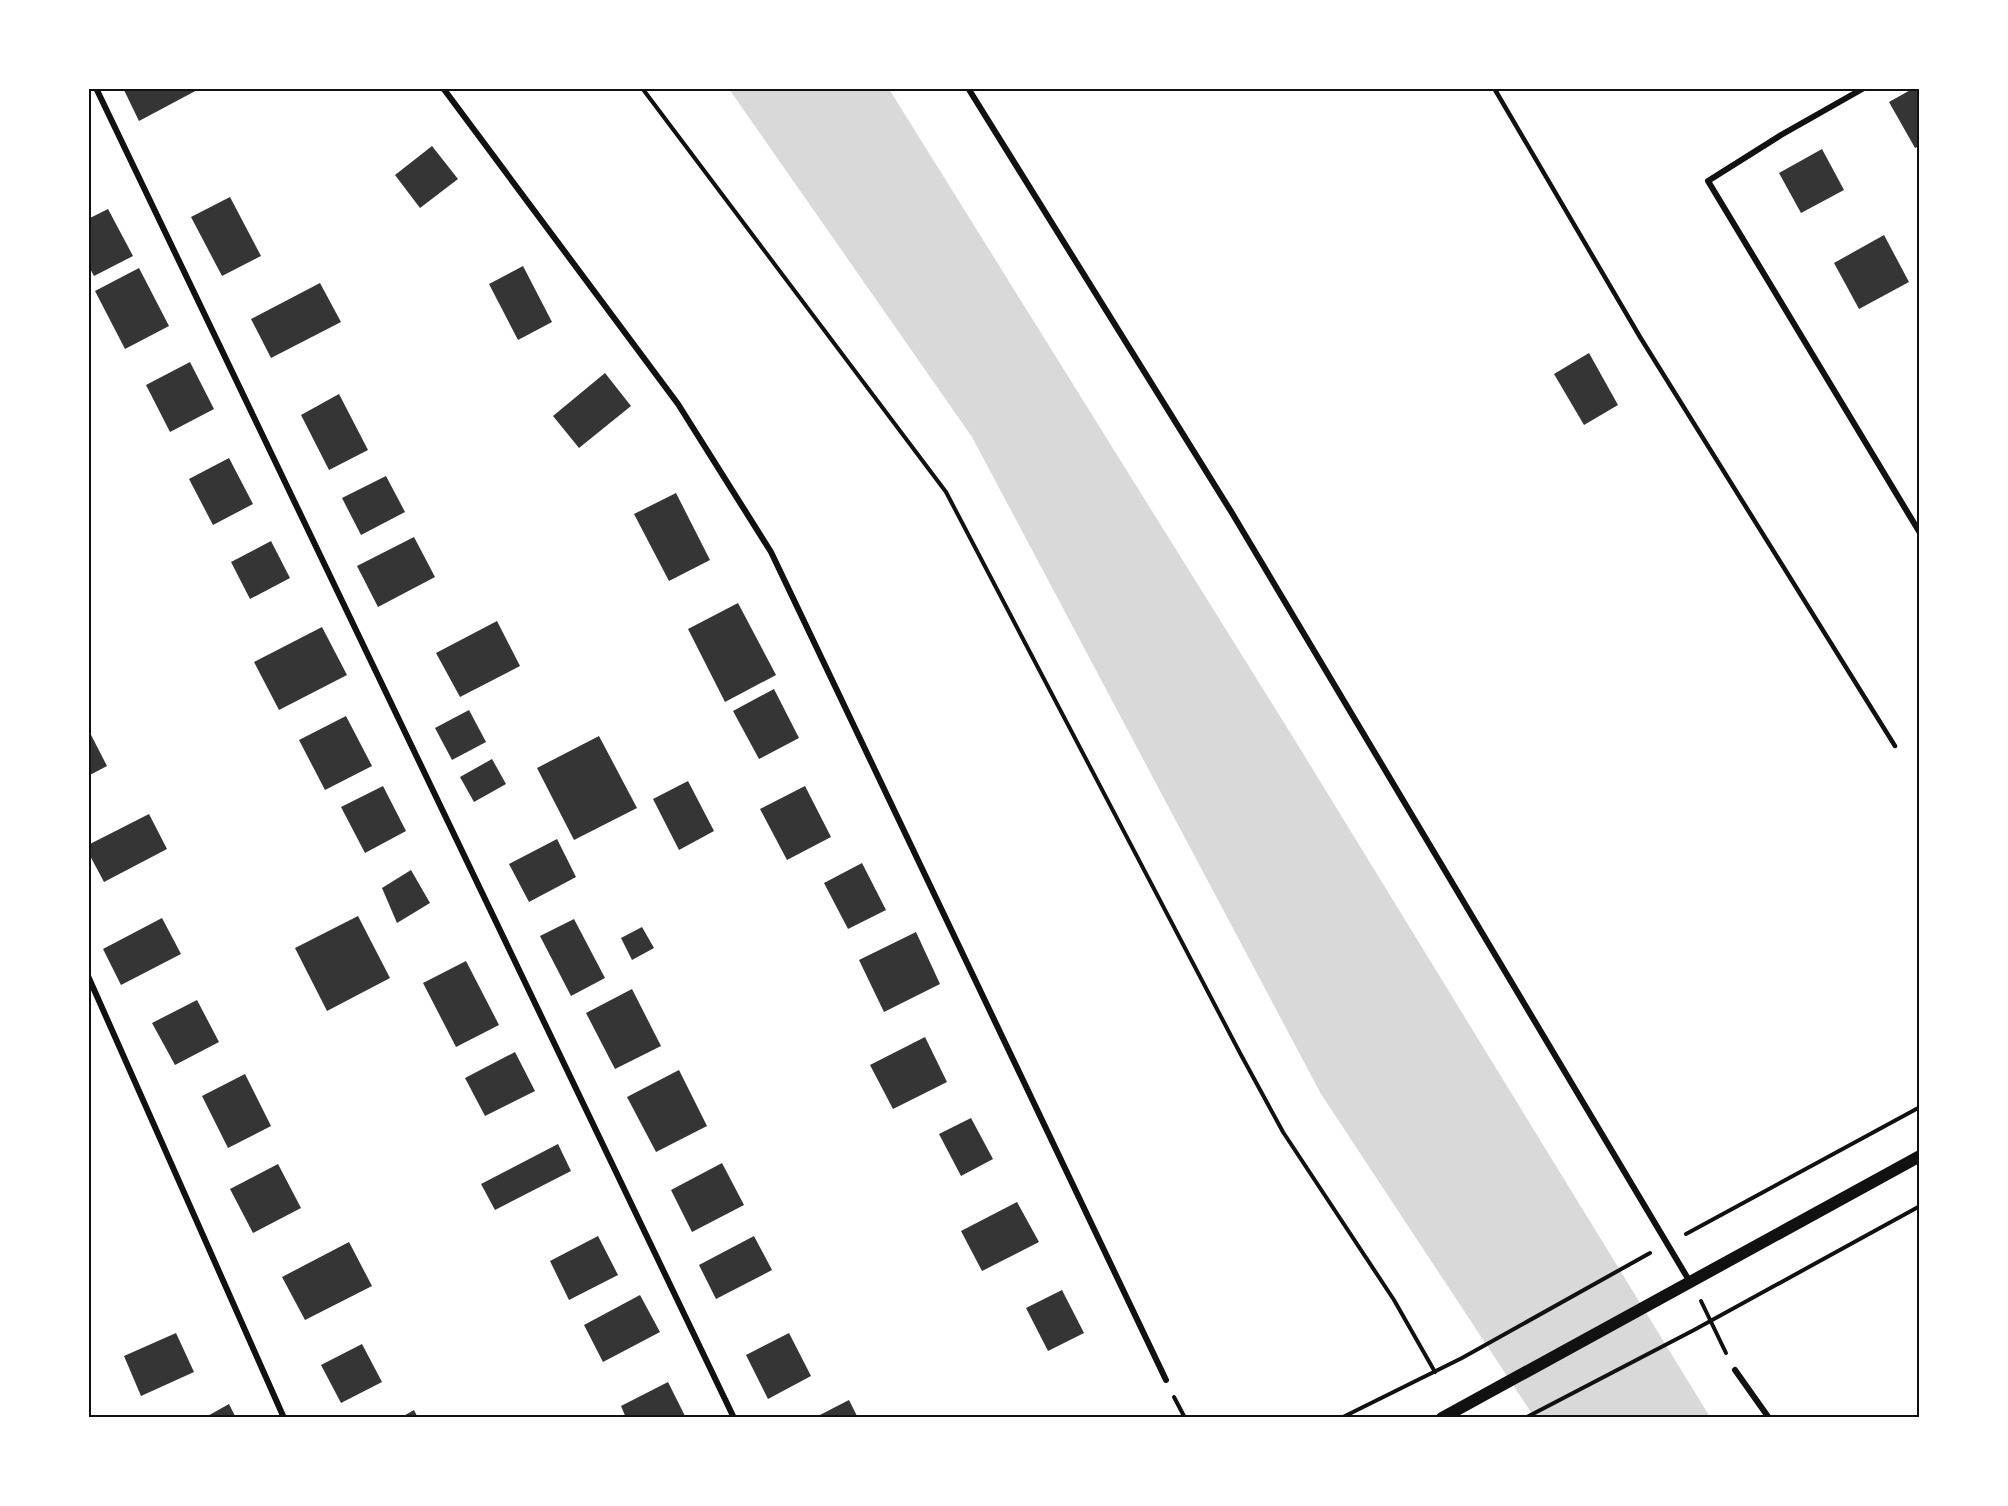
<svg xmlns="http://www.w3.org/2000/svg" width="2008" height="1506" viewBox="0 0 2008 1506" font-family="Overpass,sans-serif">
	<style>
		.water { fill: #d9d9d9 }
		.building { fill: #353535 }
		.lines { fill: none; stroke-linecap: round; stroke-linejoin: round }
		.path { stroke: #111; stroke-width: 4 }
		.service { stroke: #111; stroke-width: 4.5 }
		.minor { stroke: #111; stroke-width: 6 }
		.secondary { stroke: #111; stroke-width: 12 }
		.neatline { fill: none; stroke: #111; stroke-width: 2 }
	</style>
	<rect width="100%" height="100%" fill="#fff"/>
	<path class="water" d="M729,89H889L1296,742L1710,1417H1534L1321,1094L972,437Z"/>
	<g class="building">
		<path d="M123,88H201L139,121Z"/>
		<path d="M1914,88H1920V146L1915,148L1889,102Z"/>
		<path d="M432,146L458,179L420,208L395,175Z"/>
		<path d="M1822,149L1844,190L1801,213L1779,173Z"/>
		<path d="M230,197L261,256L222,276L191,217Z"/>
		<path d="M108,209L133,256L94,276L88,265V219Z"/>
		<path d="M1884,235L1909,282L1859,309L1834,263Z"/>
		<path d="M523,266L552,322L518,340L489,284Z"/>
		<path d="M139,268L169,326L125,349L95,291Z"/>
		<path d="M320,283L341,322L271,358L251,319Z"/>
		<path d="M1589,353L1618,405L1584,425L1554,374Z"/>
		<path d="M190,362L214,409L170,432L146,385Z"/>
		<path d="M605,373L631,406L579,448L553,416Z"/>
		<path d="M339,394L368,450L329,470L301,415Z"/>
		<path d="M229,458L253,504L213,525L189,479Z"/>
		<path d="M386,476L405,512L361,535L342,498Z"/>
		<path d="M676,493L710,560L669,581L634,514Z"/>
		<path d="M414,537L435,577L378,607L357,566Z"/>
		<path d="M271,541L290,578L250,599L231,562Z"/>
		<path d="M738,603L776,675L725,702L688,629Z"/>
		<path d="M497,621L520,666L460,697L436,653Z"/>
		<path d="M322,627L347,675L279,710L254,662Z"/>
		<path d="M774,689L799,738L759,759L733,711Z"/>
		<path d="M469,710L486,742L452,760L435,728Z"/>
		<path d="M346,716L372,766L325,790L299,740Z"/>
		<path d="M88,729L107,766L88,776Z"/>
		<path d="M599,736L637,808L574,840L537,768Z"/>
		<path d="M492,759L506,784L474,802L460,777Z"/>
		<path d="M688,781L714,831L679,850L653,799Z"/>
		<path d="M383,786L406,831L365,853L341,807Z"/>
		<path d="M805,786L831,837L787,860L760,809Z"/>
		<path d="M149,814L167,849L104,882L88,852V845Z"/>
		<path d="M557,839L576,877L529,902L509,864Z"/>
		<path d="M862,863L886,910L848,929L824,883Z"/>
		<path d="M411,870L430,903L397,923L382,888Z"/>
		<path d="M358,916L390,978L327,1011L295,948Z"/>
		<path d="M162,918L181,954L121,985L103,949Z"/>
		<path d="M574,919L605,978L571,996L540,936Z"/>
		<path d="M642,927L654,948L632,960L621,938Z"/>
		<path d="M916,932L940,984L884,1012L859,960Z"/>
		<path d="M466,961L499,1025L456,1047L423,983Z"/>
		<path d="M632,989L661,1046L615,1069L586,1013Z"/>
		<path d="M197,1000L219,1042L175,1065L152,1023Z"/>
		<path d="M925,1037L947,1082L893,1109L870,1065Z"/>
		<path d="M515,1052L535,1091L485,1116L465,1078Z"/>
		<path d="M679,1070L707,1126L656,1152L627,1097Z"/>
		<path d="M245,1074L271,1126L228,1148L202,1096Z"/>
		<path d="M971,1118L993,1159L961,1176L939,1134Z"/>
		<path d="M558,1144L571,1171L495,1210L481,1184Z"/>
		<path d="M722,1163L744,1205L692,1232L671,1190Z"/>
		<path d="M278,1164L301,1208L253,1233L230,1189Z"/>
		<path d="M1017,1202L1039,1242L982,1271L961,1231Z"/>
		<path d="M598,1236L618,1275L569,1300L550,1261Z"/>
		<path d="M754,1236L772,1270L716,1299L699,1265Z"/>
		<path d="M349,1242L372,1286L305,1320L282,1277Z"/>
		<path d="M1062,1290L1084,1333L1048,1351L1026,1308Z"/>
		<path d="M640,1295L660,1332L603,1362L584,1325Z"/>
		<path d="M176,1333L194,1372L141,1396L124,1356Z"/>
		<path d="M789,1333L811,1376L768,1399L746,1355Z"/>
		<path d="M362,1344L382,1382L341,1403L321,1365Z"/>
		<path d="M668,1382L686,1418H626L621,1406Z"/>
		<path d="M849,1400L858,1418H814Z"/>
		<path d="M229,1404L236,1418H204Z"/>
		<path d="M414,1410L418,1418H400Z"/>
	</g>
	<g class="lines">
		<g class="path">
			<path d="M642,88L946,492L1240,1053L1283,1132L1394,1300L1435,1372"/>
			<path d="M1686,1234L1920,1107"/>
			<path d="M1701,1301L1726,1353"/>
			<path d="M1174,1397L1185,1418"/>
			<path d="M1341,1418L1462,1358L1650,1253"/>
			<path d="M1525,1418L1694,1330L1920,1206"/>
		</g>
		<path class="service" d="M1494,88L1640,337L1895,746"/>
		<g class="minor">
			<path d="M96,88L734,1418"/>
			<path d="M443,88L678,404L771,552L1166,1380"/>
			<path d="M968,88L1232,513L1690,1282"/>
			<path d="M1864,88L1781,135L1708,181L1920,533"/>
			<path d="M88,976L284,1418"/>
			<path d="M1735,1370L1769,1418"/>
		</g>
		<path class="secondary" d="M1442,1418L1920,1156"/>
	</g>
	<rect width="2008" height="1506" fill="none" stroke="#ffffff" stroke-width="180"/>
	<rect x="90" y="90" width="1828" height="1326" class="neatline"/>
</svg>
